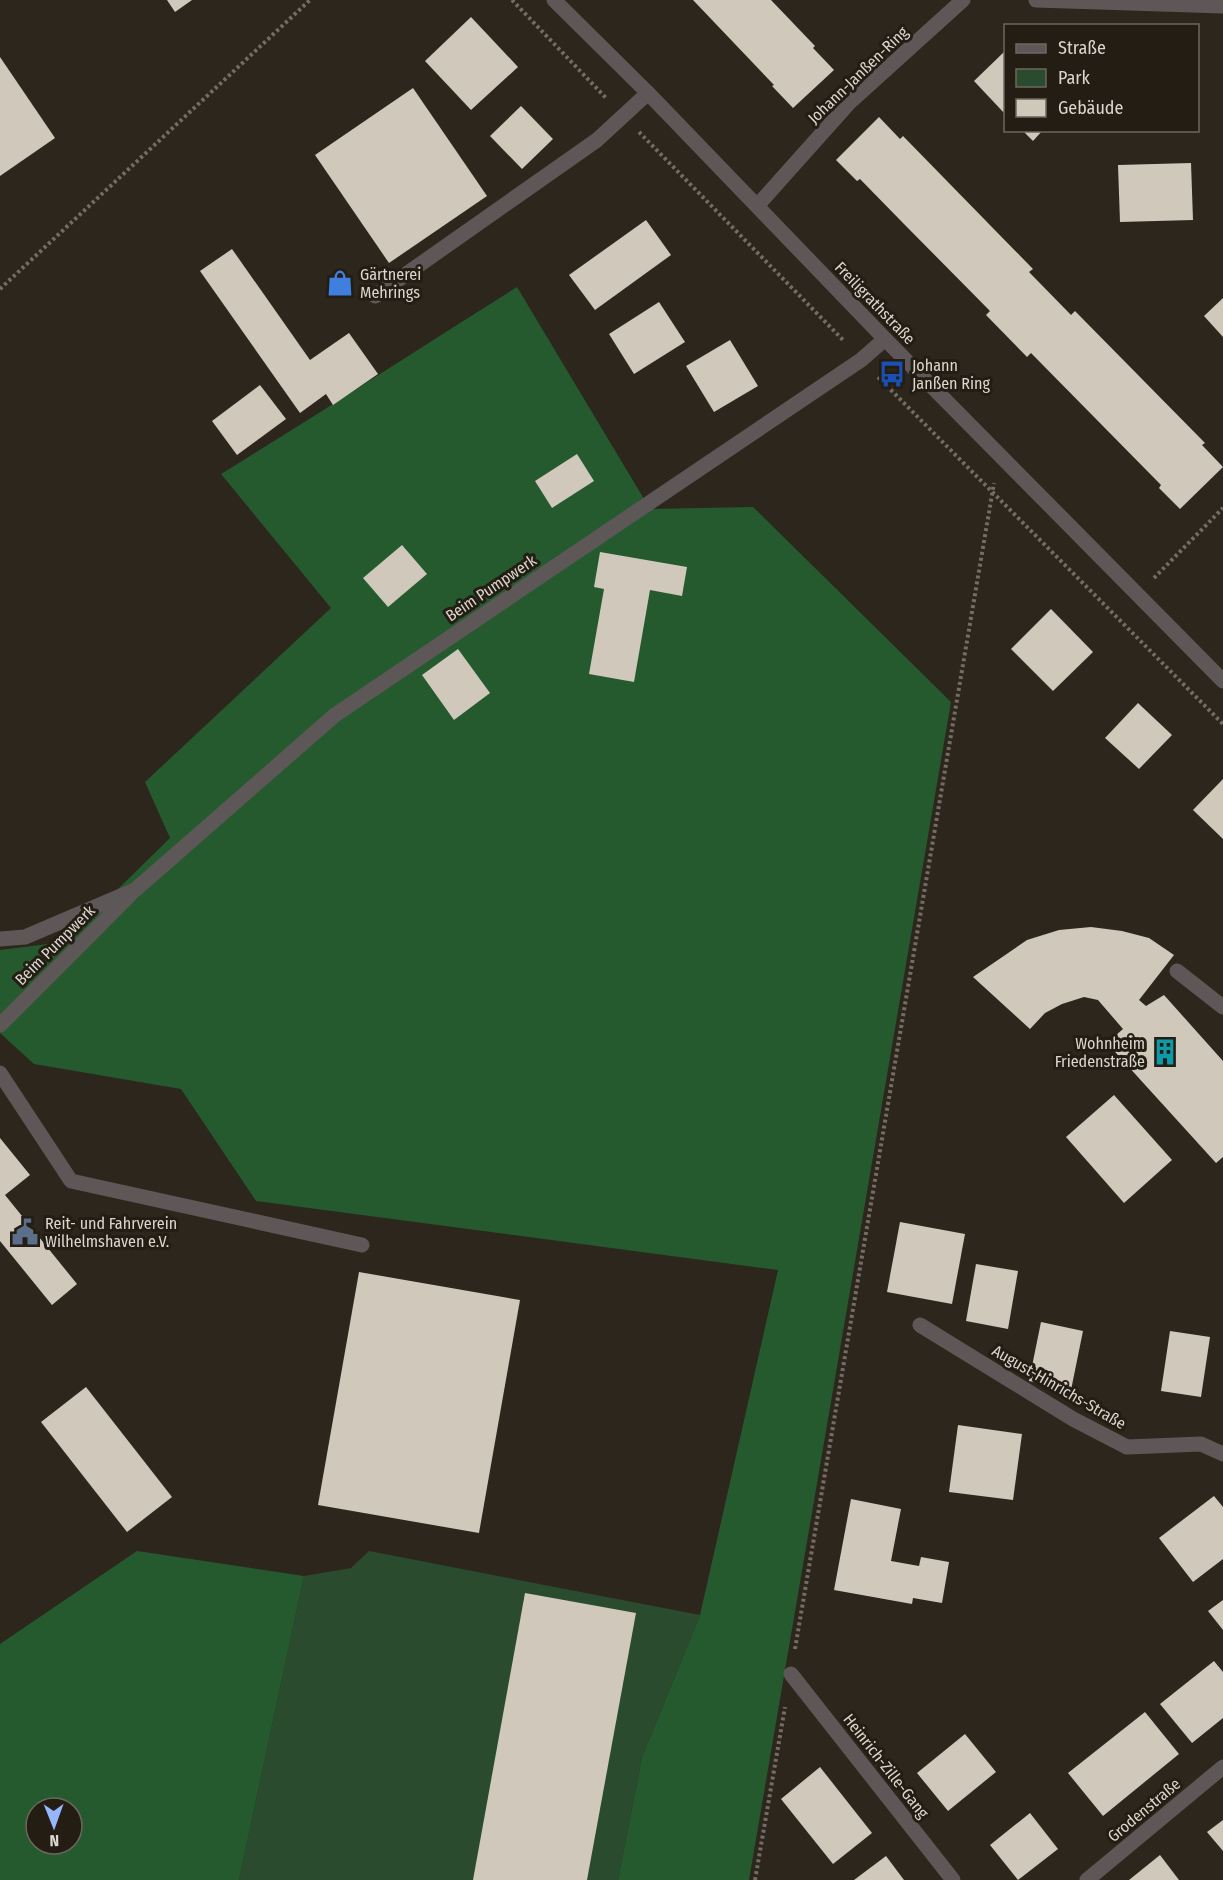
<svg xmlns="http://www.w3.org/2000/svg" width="1223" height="1880" viewBox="0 0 1223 1880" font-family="'Fira Sans Condensed',sans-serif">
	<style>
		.green { fill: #2a4b2e }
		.forest { fill: #255a2f; fill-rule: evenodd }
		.building { fill: #d0c8bb }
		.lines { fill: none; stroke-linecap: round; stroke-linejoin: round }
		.path { stroke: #736d64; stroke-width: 4; stroke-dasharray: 3 3; stroke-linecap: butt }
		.service { stroke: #5e5757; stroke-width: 15 }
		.minor { stroke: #5e5757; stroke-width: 15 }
		.tertiary { stroke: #5e5757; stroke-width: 15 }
		.labels { text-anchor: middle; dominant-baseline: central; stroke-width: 6; stroke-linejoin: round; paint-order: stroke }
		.street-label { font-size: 16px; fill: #dbd7d0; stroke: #231d13 }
		.poi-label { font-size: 16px; fill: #dbd7d0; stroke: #231d13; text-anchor: start }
	</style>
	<rect width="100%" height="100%" fill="#2d261c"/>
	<path class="green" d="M369,1551L700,1615L642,1757L618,1880H239L304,1576L351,1568Z"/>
	<g class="forest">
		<path d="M517,287L650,509L753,507L951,702L749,1880H618L642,1757L700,1615L778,1270L256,1201L181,1089L34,1064L0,1033V950L64,942L170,838L145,782L331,608L221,474C320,413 418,349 517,287Z"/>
		<path d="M137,1551L304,1576L239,1880H0V1644ZM36,1808H72V1844H36Z"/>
	</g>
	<g class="building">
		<path d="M167,0H192L175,12Z"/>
		<path d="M693,0H771L815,46L813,48L834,70L793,108L772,86L774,85Z"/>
		<path d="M471,17L518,67L471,110L425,61Z"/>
		<path d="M1005,51V114L974,81Z"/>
		<path d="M0,57L55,138L0,176Z"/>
		<path d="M413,88L487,196L389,263L315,155Z"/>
		<path d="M521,106L553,139L522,169L490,136Z"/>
		<path d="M879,117L900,139L903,136L1033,269L1029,272L1071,315L1075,311L1205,443L1202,445L1223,467L1180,509L1159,488L1161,485L1031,353L1027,357L986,315L990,311L903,223L860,179L857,181L836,160Z"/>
		<path d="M1022,130H1043L1033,141Z"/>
		<path d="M1191,163L1193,220L1120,222L1118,165Z"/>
		<path d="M646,220L671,255L595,310L569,275Z"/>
		<path d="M232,249L310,360L349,333L378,374L333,405L326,394L300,413L200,271Z"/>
		<path d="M1223,298V337L1204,316Z"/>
		<path d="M659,302L685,342L634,374L609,334Z"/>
		<path d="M730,340L758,386L714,412L686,366Z"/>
		<path d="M260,385L286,419L237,455L212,421Z"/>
		<path d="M577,454L594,481L552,508L535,481Z"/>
		<path d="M402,545L427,574L388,607L363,578Z"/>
		<path d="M600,552L687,567L682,596L650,590L634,682L589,674L604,589L594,587Z"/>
		<path d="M1051,609L1093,652L1053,691L1011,649Z"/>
		<path d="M458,649L490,693L454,720L422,675Z"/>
		<path d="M1138,703L1172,735L1139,769L1105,738Z"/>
		<path d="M1223,779V839L1193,810Z"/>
		<path d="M1091,927L1122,931L1149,938L1174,955L1139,1000L1146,1006L1164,995L1223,1061V1157L1216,1163L1107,1043L1123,1029L1098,1000L1084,997L1062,1004L1045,1013L1030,1029L973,977L1027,940L1059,930Z"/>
		<path d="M1114,1095L1172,1160L1124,1203L1066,1137Z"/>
		<path d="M0,1138L30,1175L5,1195L77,1284L52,1305L0,1241Z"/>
		<path d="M900,1222L965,1234L952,1304L887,1292Z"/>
		<path d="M976,1264L1018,1271L1008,1329L966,1321Z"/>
		<path d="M359,1272L520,1300L479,1533L318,1505Z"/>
		<path d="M1041,1322L1083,1331L1071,1390L1029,1381Z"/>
		<path d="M1170,1331L1210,1337L1201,1397L1161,1391Z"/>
		<path d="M86,1387L172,1497L127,1532L41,1422Z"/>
		<path d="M958,1425L1022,1434L1013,1500L949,1492Z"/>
		<path d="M1214,1496L1223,1507V1559L1193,1582L1159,1538Z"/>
		<path d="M851,1499L901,1509L891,1561L919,1566L921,1557L949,1562L942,1603L913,1598L912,1604L834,1590Z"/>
		<path d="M525,1593L636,1613L587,1880H473Z"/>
		<path d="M1223,1600V1630L1208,1611Z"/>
		<path d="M1214,1661L1223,1672V1718L1192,1743L1160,1704Z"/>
		<path d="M1145,1712L1179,1754L1103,1816L1068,1773Z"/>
		<path d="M965,1734L996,1772L948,1811L917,1773Z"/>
		<path d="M820,1767L872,1833L833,1864L781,1799Z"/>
		<path d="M1030,1813L1058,1849L1018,1880L990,1845Z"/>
		<path d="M1223,1820V1851L1207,1832Z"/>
		<path d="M1160,1855L1179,1880H1129Z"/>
		<path d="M886,1856L904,1880H854Z"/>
	</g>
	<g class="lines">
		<g class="path">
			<path d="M512,0L607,99"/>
			<path d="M639,132L844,341"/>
			<path d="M0,289L310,0"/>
			<path d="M878,377L1223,724"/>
			<path d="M1154,578L1223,508"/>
			<path d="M795,1649L994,483"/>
			<path d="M755,1880L785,1707"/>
		</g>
		<g class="service">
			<path d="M375,296L597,140L648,93"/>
			<path d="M1177,971L1223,1007"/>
			<path d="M0,1073L71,1181L362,1245"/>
		</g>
		<g class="minor">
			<path d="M1036,0L1223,6"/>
			<path d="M757,206L849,103L963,0"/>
			<path d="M0,939L25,937L135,890L335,715L861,360L885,339"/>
			<path d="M0,1025L130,895"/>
			<path d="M920,1325L1073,1419L1127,1447L1201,1444L1223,1454"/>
			<path d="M791,1674L953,1880"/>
			<path d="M1087,1880L1223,1767"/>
		</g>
		<path class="tertiary" d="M554,0L648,93L885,339L1223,681"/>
	</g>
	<defs>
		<g id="shop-bare" transform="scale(2.07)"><path d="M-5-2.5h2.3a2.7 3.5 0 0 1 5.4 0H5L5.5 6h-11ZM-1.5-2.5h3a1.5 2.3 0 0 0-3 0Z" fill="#3f7fe0" stroke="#231d13" stroke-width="2.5" paint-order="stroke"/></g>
		<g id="bus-bare" transform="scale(2.07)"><path d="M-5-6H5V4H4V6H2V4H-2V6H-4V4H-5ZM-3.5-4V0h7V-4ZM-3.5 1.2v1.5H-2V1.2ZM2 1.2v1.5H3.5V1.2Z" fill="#1a4fb4" stroke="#231d13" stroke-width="2.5" paint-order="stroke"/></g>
		<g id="building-bare" transform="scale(2.07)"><path d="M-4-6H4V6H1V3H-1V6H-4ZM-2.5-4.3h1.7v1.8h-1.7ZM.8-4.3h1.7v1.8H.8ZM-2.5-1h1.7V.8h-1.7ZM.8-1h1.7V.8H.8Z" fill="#0f9aa8" stroke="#231d13" stroke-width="2.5" paint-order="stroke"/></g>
		<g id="civic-bare" transform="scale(2.07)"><path d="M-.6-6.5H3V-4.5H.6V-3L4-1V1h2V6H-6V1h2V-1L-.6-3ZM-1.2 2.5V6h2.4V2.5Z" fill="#5c6f8a" stroke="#231d13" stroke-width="2.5" paint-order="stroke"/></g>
	</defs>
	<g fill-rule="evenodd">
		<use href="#shop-bare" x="340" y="283"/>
		<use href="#bus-bare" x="892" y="374"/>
		<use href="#building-bare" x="1165" y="1052"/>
		<use href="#civic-bare" x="25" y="1232"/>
	</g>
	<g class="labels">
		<g class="street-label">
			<text transform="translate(858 75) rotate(-44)">Johann-Janßen-Ring</text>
			<text transform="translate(875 303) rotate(46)">Freiligrathstraße</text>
			<text transform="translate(491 588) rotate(-34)">Beim Pumpwerk</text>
			<text transform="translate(55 945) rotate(-45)">Beim Pumpwerk</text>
			<text transform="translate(1059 1387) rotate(30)">August-Hinrichs-Straße</text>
			<text transform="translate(886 1766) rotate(52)">Heinrich-Zille-Gang</text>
			<text transform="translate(1144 1810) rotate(-40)">Grodenstraße</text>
		</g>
		<g class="poi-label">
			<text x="360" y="274">Gärtnerei<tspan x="360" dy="18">Mehrings</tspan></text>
			<text x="912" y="365">Johann<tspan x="912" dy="18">Janßen Ring</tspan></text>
			<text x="1145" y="1043" text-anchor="end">Wohnheim<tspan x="1145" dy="18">Friedenstraße</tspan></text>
			<text x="45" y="1223">Reit- und Fahrverein<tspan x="45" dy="18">Wilhelmshaven e.V.</tspan></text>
		</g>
	</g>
	<rect x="1004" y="24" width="195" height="108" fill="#231d13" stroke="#6d675f" stroke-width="1.5"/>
	<rect x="1016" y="44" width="30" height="9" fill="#5e5757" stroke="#6d675f" stroke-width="1.5"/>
	<text x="1058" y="54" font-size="18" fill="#dbd7d0">Straße</text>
	<rect x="1016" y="69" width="30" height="18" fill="#2a4b2e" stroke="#6d675f" stroke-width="1.5"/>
	<text x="1058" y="84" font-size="18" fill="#dbd7d0">Park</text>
	<rect x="1016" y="99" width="30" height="18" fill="#d0c8bb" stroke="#6d675f" stroke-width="1.5"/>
	<text x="1058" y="114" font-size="18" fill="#dbd7d0">Gebäude</text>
	<g transform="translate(54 1826) rotate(179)"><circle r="28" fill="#231d13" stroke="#6d675f" stroke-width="1.5"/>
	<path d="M0-4.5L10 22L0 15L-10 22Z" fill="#96b6fd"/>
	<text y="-9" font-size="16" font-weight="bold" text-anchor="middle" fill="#dbd7d0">N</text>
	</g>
</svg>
